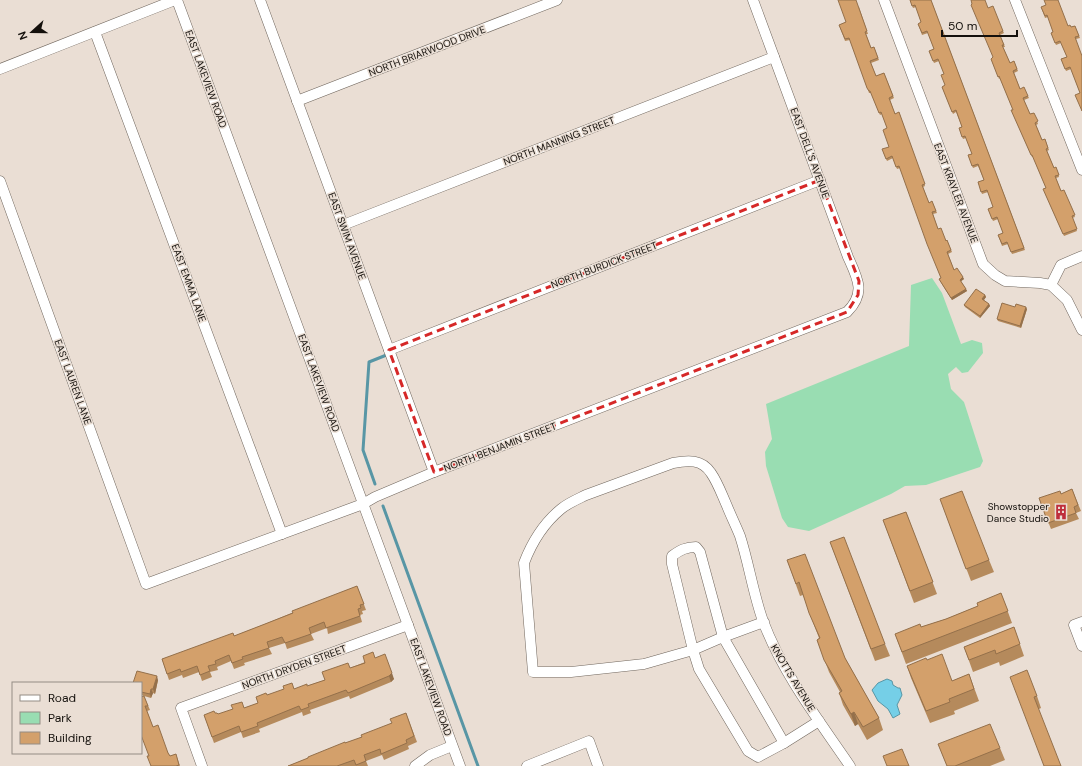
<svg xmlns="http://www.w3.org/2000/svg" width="1082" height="766" viewBox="0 0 1082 766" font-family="'DM Sans',sans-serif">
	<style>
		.green { fill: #99ddb2 }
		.water { fill: #75cfe7; stroke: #5896a5 }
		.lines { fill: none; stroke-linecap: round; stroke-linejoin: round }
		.stream { stroke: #5896a5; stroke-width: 3 }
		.minor-casing { stroke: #71675e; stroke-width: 11 }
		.minor { stroke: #fff; stroke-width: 10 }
		.wall { fill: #b58a5c }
		.shaded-wall { fill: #94704b }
		.building { fill: #d3a06b; stroke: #94704b }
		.marked { fill: none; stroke: #d62828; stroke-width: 3; stroke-dasharray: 8 5; stroke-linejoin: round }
		.labels { text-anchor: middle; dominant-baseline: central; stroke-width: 3; stroke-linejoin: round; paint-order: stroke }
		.street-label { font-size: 10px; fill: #14100c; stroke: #eaded4 }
		.poi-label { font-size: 10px; fill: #14100c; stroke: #eaded4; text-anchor: end }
	</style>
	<rect width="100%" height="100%" fill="#eaded4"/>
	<path class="green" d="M932,278L942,293L961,344L972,340L982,343L983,353L968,372L962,373L956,367L948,374L951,389L964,402L983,461L980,467L926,485L905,486L891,494L809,531L788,527L782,518L766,466L765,452L772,439L766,404L909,346L911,285Z"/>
	<path class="water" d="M887,679L892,681L893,685L898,688H900L902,695L897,705L900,714L893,718L888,709L878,701L872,690L878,683Z"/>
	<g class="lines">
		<g class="stream">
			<path d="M375,484L363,450L369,362L389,354"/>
			<path d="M383,506L478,766"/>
		</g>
		<g class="minor-casing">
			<g id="minor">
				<path d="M177,0L460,766"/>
				<path d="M260,0L434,472"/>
				<path d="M884,0L983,264L995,275L1005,281L1040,283L1051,285L1067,300L1082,330"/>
				<path d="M1015,0L1082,170"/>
				<path d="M95,32L282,534"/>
				<path d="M0,69L175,0"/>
				<path d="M297,101L557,0"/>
				<path d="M0,181L146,584L344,511L363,504L375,497L434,472L847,312C866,293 858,279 848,257L753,0"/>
				<path d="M343,225L774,57"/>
				<path d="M1051,285L1061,265L1082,256"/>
				<path d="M389,350L820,180"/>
				<path d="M764,622L723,637L693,650L672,564V556C680,550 686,547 696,547L700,552L723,637L784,743L758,757L748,751L699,669L693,650L644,664L571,672H533L524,563C532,542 544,523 561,509C568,503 578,499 586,495L673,463C688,460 702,459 711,473C718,483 722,495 727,506C731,516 736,526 740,536C749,564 753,593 763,621C783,674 818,719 850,766"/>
				<path d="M1082,622L1074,625L1082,646"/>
				<path d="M784,743L819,721"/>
				<path d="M202,766L181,708L408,625"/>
				<path d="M415,766L430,755L452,746"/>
				<path d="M527,766L589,741L598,766"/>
			</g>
		</g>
		<use href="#minor" class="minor"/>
	</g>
	<g class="wall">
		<path d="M910,0H931L1025,250L1012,254L1008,244L1002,246L998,235L1003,233L998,219L993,221L988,209L993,207L988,192L982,194L978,182L984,180L978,166L973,168L968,155L972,154L966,138L963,139L959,128L962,127L956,112L953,114L942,87L945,85L944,74L939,61L934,63L929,51L934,49L928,33L922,35L918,24L921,22L916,7L913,8Z"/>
		<path d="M1046,6L1068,26L1071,27L1075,26L1080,38L1076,39L1080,93L1071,69L1066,71L1061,59L1067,57L1061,43L1056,45L1051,33L1053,32L1048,17L1045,18L1041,7Z"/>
		<path d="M859,7L868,34H866L871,48L874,47L879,60L871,63L876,76L884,73L894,98L890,100L895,114L899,112L925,186L923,187L929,203L932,201L937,213L933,214L938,229L946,241L947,240L952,252L948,254L954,270L964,279L961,281L967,291L952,300L940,281L939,279L941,278L900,168L897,169L893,158L887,161L883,152L889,147L887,128L882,114L880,115L871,93H869L868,90L850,40L845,41L839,25L846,22Z"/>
		<path d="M988,8L1003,31L1004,33L1000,35L1005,47H1003L1010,63L1014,61L1018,71L1014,73L1020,89L1028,96L1029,98L1024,100L1030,114L1034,113L1038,124L1036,125L1042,140L1045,139L1049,150L1047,151L1054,168L1056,167L1059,177L1056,178L1061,191L1075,217L1072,218L1077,231L1064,236L1044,191L1046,188L1033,157H1032L1012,112L1013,110L1000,78L999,79L991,59L993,57Z"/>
		<path d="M985,295L986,297L984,300L989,304L990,306L980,318L965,307L964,305Z"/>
		<path d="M1015,307L1027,309L1021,328L998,321L997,319Z"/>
		<path d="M1072,489L1081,511L1076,513L1079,519L1051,529L1039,498L1061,494Z"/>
		<path d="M940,499L989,560L994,572L971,581Z"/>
		<path d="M906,512L937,594L914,603L883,520Z"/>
		<path d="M830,542L885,644L890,656L875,661Z"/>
		<path d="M787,560L845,658L879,718L883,730L867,740L858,724L855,726L843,705L839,693L840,692L829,672L817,640L819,638L814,625L803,595L800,596Z"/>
		<path d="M357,586L366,610L362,611L363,614L360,615L362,622L328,634L327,628L311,634L314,640L287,649L285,643L269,648L272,654L244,663L245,665L234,669L231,661L217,667L218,670L210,672L212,677L202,681L199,672L183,678L182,675L169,680L162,659L234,636L265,624Z"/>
		<path d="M1001,593L1012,623L906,664L895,634L921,627L946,619L978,606Z"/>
		<path d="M1014,627L1024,656L1000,666L999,662L973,672L964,647Z"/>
		<path d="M375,658L394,679L391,682L350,699L349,696L310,710L311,713L303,716L302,712L259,729L260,732L243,738L241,732L214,743L204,715L215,713L218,714L244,708L258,703L267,695L307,686L325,680L350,668Z"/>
		<path d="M927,660L952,681L969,674L979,701L954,711L955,714L930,723L911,678L907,666Z"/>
		<path d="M158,680L155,694L153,693L151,698L144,696L150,710L147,711L153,727L170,756L176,754L180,766H151L149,756L144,696L141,695V683Z"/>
		<path d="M1014,689L1037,696L1041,708L1039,709Z"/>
		<path d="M406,713L417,742L408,746L409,749L384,760L382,755L366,761L368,766H288L362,737L392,723Z"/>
		<path d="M938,744L1000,748L1005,760L990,766H947Z"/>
	</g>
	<g class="shaded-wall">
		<path d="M963,277L964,279L960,282V280Z"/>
		<path d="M966,289L967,291L952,300L951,298Z"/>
		<path d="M985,295L986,297L983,301L982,299Z"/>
		<path d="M989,304L990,306L980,318V316Z"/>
		<path d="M1026,307L1027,309L1021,328L1020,326Z"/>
		<path d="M392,673L394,679L391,682L389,676Z"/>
		<path d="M157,676L158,680L155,694L153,689Z"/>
		<path d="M151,689L153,693L151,698L150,694Z"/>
		<path d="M854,712L858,724L855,726L851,714Z"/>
	</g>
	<g class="building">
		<path d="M838,0H856L867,31L865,32L871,48L874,47L878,58L870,61L876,76L884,73L893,96L889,98L895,114L899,112L925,184L922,185L929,203L932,201L936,211L932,212L938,229L941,228L946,241L947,240L951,250L947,252L954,270L957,268L963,277L960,280L966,289L951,298L939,279L941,278L927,244L899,166L896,167L892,156L886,159L882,149L889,147L883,130L887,128L881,112L879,113L870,91H869L867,88L849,38L845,39L839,25L846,22Z"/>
		<path d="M910,0H931L1024,248L1011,252L1007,242L1002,244L998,235L1003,233L997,217L992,219L988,209L993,207L987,190L981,192L978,182L984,180L978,164L972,166L968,155L972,154L965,136L962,137L959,128L962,127L956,110L952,112L942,87L945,85L941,75L944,74L938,59L933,61L929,51L934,49L927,31L922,33L918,24L921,22L915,5L912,6Z"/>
		<path d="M971,0H985L988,8L993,6L1003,31L999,33L1004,45H1002L1010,63L1014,61L1017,69L1013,71L1020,89L1024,87L1028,96L1023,98L1030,114L1034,113L1038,121L1035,123L1042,140L1045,139L1048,148L1046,149L1054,168L1056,167L1059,175L1055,176L1061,191L1064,190L1075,215L1072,216L1077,229L1063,234L1043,189L1046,188L1032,155H1031L1011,110H1013L999,76L998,77L991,59L993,57L971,5L972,4Z"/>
		<path d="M1044,0H1058L1068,26L1070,25L1071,27L1075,26L1079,36L1075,37L1082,56V111L1075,95L1080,93L1070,67L1065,69L1061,59L1067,57L1060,41L1055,43L1051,33L1053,32L1047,15L1045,16L1041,7L1046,5Z"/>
		<path d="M976,289L985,295L982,299L989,304L980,316L964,305Z"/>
		<path d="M1002,303L1015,307L1016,304L1026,307L1020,326L997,319Z"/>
		<path d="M1072,489L1078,505L1074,507L1076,513L1048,523L1039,498L1060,491L1061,494Z"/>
		<path d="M962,491L989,560L966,569L940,499Z"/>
		<path d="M906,512L933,582L910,591L883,520Z"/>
		<path d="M844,537L885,644L871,649L830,542Z"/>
		<path d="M805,554L845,658L879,718L863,727L854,712L851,714L839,693L842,691L824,660L817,640L820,638L809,613L799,582L796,584L787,560Z"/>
		<path d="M357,586L364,604L360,605L361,608L358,609L360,616L326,628L324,622L309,628L311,634L285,643L282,637L267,642L269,648L242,657L243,659L232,663L229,655L215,661L216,664L208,666L210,671L200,675L197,666L181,672L180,669L167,674L162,659L233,633L234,636L265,624L293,613L292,611Z"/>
		<path d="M1001,593L1008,611L902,652L895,634L920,624L921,627L946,619L978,606L977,603Z"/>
		<path d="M1014,627L1020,644L996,654L995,650L969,660L964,647Z"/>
		<path d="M373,652L375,658L385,654L392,673L389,676L348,693L346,690L308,704L309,707L301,710L299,706L257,723L258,726L241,732L239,726L212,737L204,715L214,711L215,713H217L218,714L233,709L231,705L242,702L244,708L258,703L256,697L266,693L267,695L284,689L283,686L292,683L294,689L307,684V686L325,680L322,672L348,663L350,668L365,663L363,656Z"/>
		<path d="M942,654L952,681L969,674L974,689L949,699L950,702L926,711L907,666L926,658L927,660Z"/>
		<path d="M1027,670L1037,696L1034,697L1061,766H1044L1010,677Z"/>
		<path d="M137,671L157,676L153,689H151L150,694L141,692V683H133Z"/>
		<path d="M144,696L148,706H145L153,727L158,725L168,753L170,756L176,754L179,765L176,766H151L147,756H149L141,735V697Z"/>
		<path d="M406,713L414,736L406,740L407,743L381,754L380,749L364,755L366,761L356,765L354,760L337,766H288L308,758V757L345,742V743L362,737L361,735L392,723L390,719Z"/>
		<path d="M990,724L1000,748L955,766H947L938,744Z"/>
		<path d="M902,749L909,766H887L883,756Z"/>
	</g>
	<path class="marked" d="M820,180L859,281L858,295L847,312L434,472L389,350Z"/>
	<defs>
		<g id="building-bare" transform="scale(1.2)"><path d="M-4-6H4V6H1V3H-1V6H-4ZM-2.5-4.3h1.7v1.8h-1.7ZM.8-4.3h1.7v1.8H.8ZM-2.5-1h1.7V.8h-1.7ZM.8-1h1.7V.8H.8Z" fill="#bf2e3b" stroke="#eaded4" stroke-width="2.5" paint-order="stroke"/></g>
	</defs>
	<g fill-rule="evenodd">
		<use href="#building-bare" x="1061" y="512"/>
	</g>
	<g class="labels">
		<g class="street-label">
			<text transform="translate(427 51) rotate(-21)">NORTH BRIARWOOD DRIVE</text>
			<text transform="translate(206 79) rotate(70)">EAST LAKEVIEW ROAD</text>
			<text transform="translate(559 141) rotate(-21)">NORTH MANNING STREET</text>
			<text transform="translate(810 153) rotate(70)">EAST DELL'S AVENUE</text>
			<text transform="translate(956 193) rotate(69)">EAST KRAYLER AVENUE</text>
			<text transform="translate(347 236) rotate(70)">EAST SWIM AVENUE</text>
			<text transform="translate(604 265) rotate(-21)">NORTH BURDICK STREET</text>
			<text transform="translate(189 283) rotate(70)">EAST EMMA LANE</text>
			<text transform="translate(73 382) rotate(70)">EAST LAUREN LANE</text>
			<text transform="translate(319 383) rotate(70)">EAST LAKEVIEW ROAD</text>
			<text transform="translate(500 447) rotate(-21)">NORTH BENJAMIN STREET</text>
			<text transform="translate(294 667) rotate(-20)">NORTH DRYDEN STREET</text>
			<text transform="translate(793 678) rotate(59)">KNOTTS AVENUE</text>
			<text transform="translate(431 687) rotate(70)">EAST LAKEVIEW ROAD</text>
		</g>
		<g class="poi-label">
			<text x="1049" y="506">Showstopper<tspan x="1049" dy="12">Dance Studio</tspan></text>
		</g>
	</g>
	<rect x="12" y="682" width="130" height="72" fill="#eaded4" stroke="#948c84"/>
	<rect x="20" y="695" width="20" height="6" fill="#ffffff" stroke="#948c84"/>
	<text x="48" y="702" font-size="12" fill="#14100c">Road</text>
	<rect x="20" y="712" width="20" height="12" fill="#99ddb2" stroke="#948c84"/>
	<text x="48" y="722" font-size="12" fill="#14100c">Park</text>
	<rect x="20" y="732" width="20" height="12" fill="#d3a06b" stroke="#948c84"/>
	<text x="48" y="742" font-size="12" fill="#14100c">Building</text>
	<g transform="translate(32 32) rotate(249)" stroke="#eaded4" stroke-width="3" paint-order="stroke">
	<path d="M0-3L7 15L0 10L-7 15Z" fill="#14100c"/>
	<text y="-6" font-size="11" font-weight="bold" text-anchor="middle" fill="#14100c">N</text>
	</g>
	<path d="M942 30v6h75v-6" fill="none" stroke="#14100c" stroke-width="2"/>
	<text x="948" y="30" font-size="12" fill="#14100c" stroke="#eaded4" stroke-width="3" paint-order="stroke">50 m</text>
</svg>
